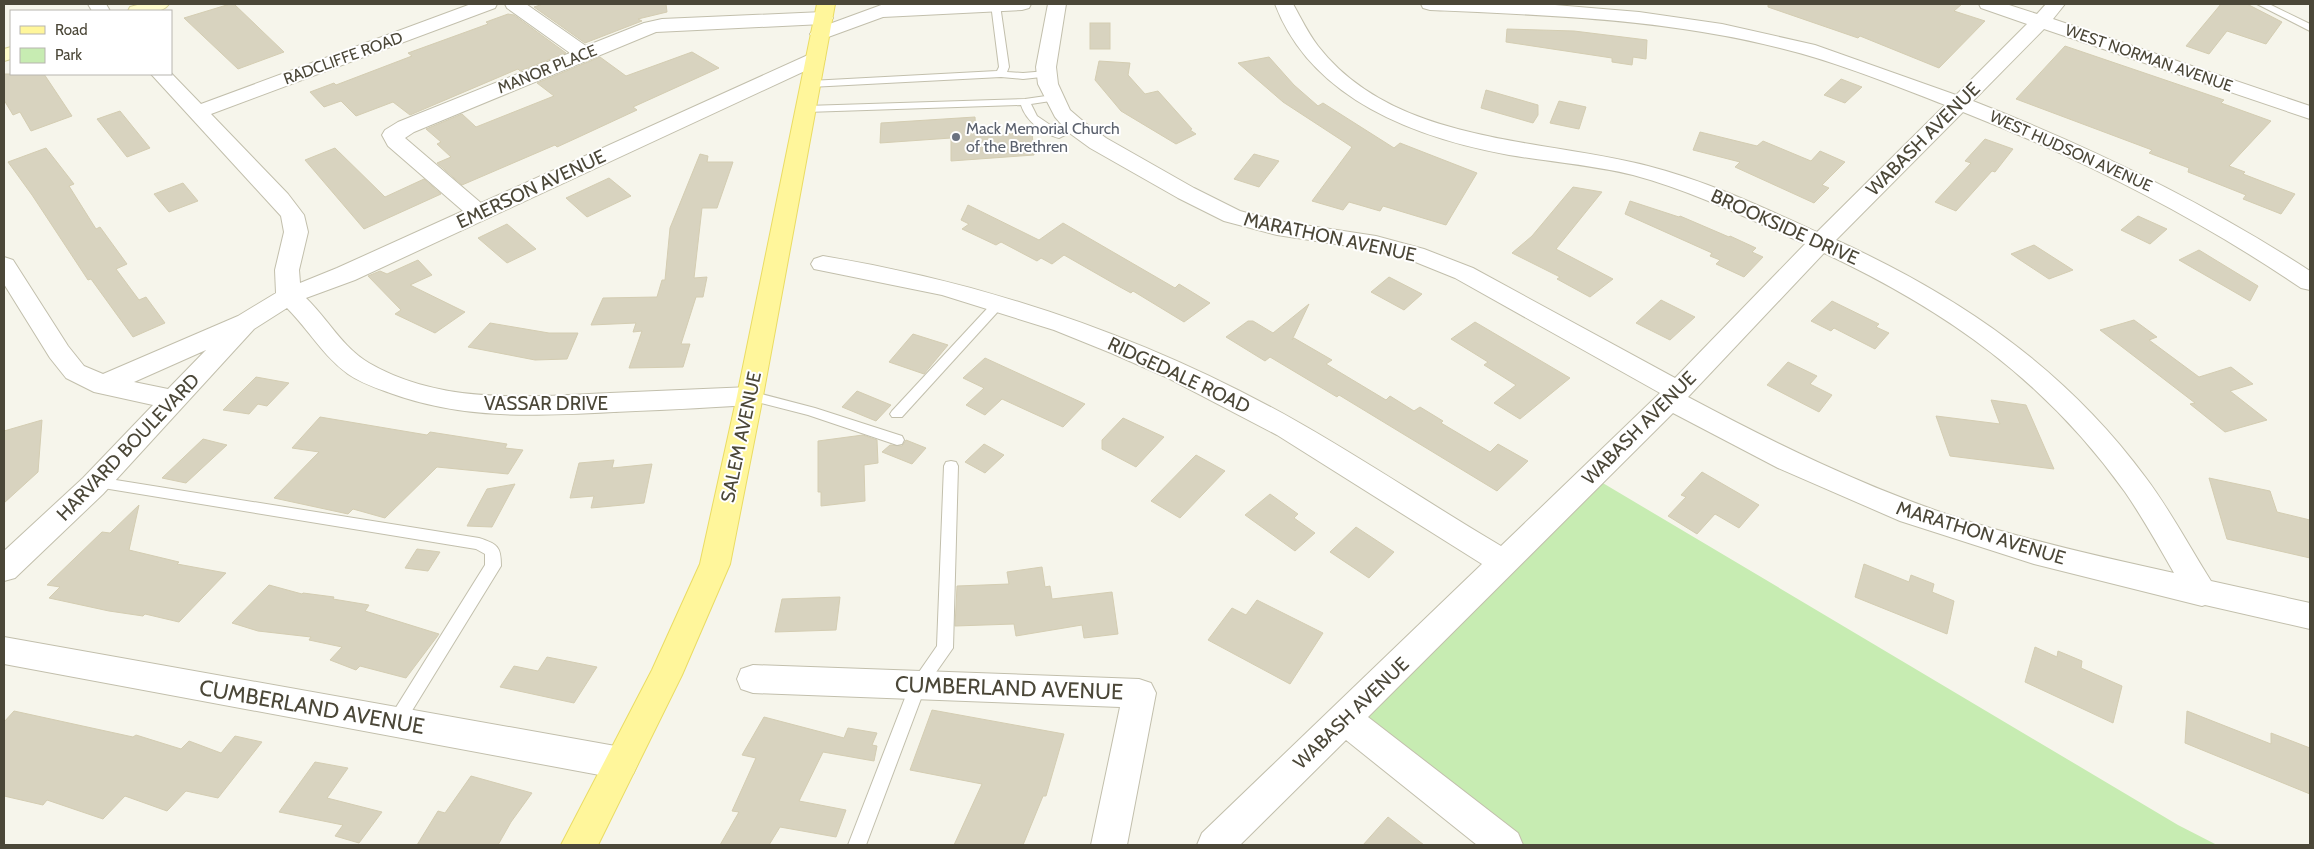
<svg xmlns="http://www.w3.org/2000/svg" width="2314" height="849" viewBox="0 0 2314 849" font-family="Cabin,sans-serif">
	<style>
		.green { fill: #c7ecb2 }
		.building { fill: #d8d3bf; stroke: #d4cdb2 }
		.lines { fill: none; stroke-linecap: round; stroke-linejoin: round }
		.lane-casing { stroke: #c2bfac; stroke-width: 2 }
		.street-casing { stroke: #c2bfac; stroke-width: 2 }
		.secondary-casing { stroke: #d8d399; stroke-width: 2 }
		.primary-casing { stroke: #eadc64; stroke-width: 2 }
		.lane { fill: #fff; fill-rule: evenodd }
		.street { fill: #fff; fill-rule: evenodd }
		.secondary { fill: #fffccc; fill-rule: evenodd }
		.primary { fill: #fff69b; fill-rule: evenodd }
		.worship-dot { fill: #6b7280; stroke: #fff; stroke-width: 2 }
		.labels { text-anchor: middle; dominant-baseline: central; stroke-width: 4; stroke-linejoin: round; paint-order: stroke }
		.far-street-label { font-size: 16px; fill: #4b4738; stroke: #fff }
		.far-worship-label { font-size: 16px; fill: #5b616d; stroke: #fff; text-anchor: start }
		.street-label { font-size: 19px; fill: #4b4738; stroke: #fff }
		.near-street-label { font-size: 22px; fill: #4b4738; stroke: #fff }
	</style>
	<rect width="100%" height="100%" fill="#f6f5eb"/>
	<path class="green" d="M1591,476L2178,825L2217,845H1505L1345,719Z"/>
	<g class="building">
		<path d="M230,4H234L284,52L238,69L184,18Z"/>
		<path d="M543,4H666L667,12L638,19L642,21L585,43L534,7Z"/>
		<path d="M1768,4H1962L1954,11L1985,21L1939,68L1860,36L1858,38L1768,7Z"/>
		<path d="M2221,4H2247L2282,22L2266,44L2227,31L2209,54L2186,46Z"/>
		<path d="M508,14L514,15L566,53L520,71L518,69L410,115L393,102L356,116L341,101L324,107L310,92L334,83L336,85L412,56L408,53L488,24L486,22Z"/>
		<rect x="1090" y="23" width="20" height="26"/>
		<path d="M1507,29L1574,31L1647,40L1646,59L1633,57L1632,65L1612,62V58L1506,42Z"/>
		<path d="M2065,46L2224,100L2221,103L2271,121L2229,166L2245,172L2243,174L2295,194L2281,214L2243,199L2246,195L2188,172L2189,168L2149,153L2152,150L2016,99Z"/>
		<path d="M692,52L719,68L633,107L637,110L581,136L557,147L555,145L462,185L437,163L451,157L437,144L441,142L426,129L462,114L476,127L554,96L537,83L600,57L626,76Z"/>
		<path d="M1269,57L1294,85L1318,106L1323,103L1394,148L1400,143L1477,173L1446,225L1383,206L1380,211L1349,202L1343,210L1312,201L1352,147L1283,102L1238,63Z"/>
		<path d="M1099,61L1130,63L1128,75L1145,94L1158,91L1192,129L1190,130L1196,134L1176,144L1121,111L1095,80Z"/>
		<path d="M4,74H44L72,116L31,131L20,112L13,115L4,100Z"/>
		<path d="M1841,79L1862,87L1845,103L1824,95Z"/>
		<path d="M1486,90L1538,105V115L1533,123L1481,108Z"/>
		<path d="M1559,101L1586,107L1579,129L1550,123Z"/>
		<path d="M120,111L150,148L127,157L97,119Z"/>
		<path d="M975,117L976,136L1032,132L1034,155L951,161V138L880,143L881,123Z"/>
		<path d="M1700,132L1757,146L1763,141L1811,161L1820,151L1845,162L1822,185L1829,188L1814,203L1735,167L1740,162L1693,150Z"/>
		<path d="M1985,139L2013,149L1995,172L1992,171L1956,211L1935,202L1971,163L1965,161Z"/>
		<path d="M46,148L74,184L69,186L96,229L100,227L127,264L116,269L139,300L146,297L165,323L133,337L91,279L88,280L32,195L8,162Z"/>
		<path d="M335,148L385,197L424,179L441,194L364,229L305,160Z"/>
		<path d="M700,154L708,156L707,162H733L717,208H702L694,278L707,277L703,297H696L681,344H690L683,367L629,368L642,331L633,332L636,323L591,325L603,298L657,297L662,280H665L670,228Z"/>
		<path d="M1254,154L1279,161L1259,187L1234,179Z"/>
		<path d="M609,178L631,196L587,217L566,198Z"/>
		<path d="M183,183L198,201L169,212L154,194Z"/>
		<path d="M1573,187L1602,192L1556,249L1613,279L1590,297L1557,279L1560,277L1512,253L1532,236Z"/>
		<path d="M1630,201L1679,217L1680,216L1729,237L1730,236L1756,248L1752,252L1763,257L1744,277L1716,264L1720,260L1710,256L1712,253L1625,214Z"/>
		<path d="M968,205L1039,240L1063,223L1175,288L1179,284L1210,303L1184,322L1133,291L1131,293L1120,287L1064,255L1052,264L1041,258L1037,261L1001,242L996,245L962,229L969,224L961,220Z"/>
		<path d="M2138,216L2167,229L2150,244L2121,230Z"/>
		<path d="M507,224L536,249L507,263L478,238Z"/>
		<path d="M2034,245L2073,270L2049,279L2011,254Z"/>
		<path d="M2199,250L2258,286L2250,301L2179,260Z"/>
		<path d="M418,260L432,275L410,285L465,312L435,333L395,314L401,310L368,276L380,271L387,274Z"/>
		<path d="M1389,277L1422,294L1404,310L1371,292Z"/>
		<path d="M1661,300L1695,317L1670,340L1636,323Z"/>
		<path d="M1832,301L1879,324L1876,327L1889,333L1875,349L1834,328L1831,331L1811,321Z"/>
		<path d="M1309,304L1292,340L1294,338L1332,360L1326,364L1386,400L1390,396L1414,411L1420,407L1443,421L1441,423L1490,452L1498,444L1528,461L1497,491L1339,395L1337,397L1270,357L1265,361L1226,337L1248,321H1253L1273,333Z"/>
		<path d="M2134,320L2157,337L2149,340L2199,377L2231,367L2253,384L2230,391L2267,420L2225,432L2190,404L2195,403L2100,330Z"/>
		<path d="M1475,322L1570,378L1520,419L1494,403L1516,385L1484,365L1488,362L1451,339Z"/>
		<path d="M490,323L549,333H578L567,359L535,360L468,347Z"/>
		<path d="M913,334L948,345L924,374L889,362Z"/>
		<path d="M985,358L1046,386L1085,404L1063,427L1002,399L985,415L966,405L984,388L963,378Z"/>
		<path d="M1788,362L1817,376L1810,384L1832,395L1819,412L1767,385Z"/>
		<path d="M256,377L289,383L267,406L258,404L249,414L223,410Z"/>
		<path d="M857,391L891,405L876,421L842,407Z"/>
		<path d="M1991,400L2026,405L2054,469L1950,456L1936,416L2000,424Z"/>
		<path d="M320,417L427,435L430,432L507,444L505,448L523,450L508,474L437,467L385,518L353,509L348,514L274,498L319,452L292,448Z"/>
		<path d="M1123,418L1164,437L1136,467L1102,449V440Z"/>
		<path d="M42,420L38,472L4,503V431Z"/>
		<path d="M863,435L877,440L878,463L864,465L865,501L821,506V492H818V441Z"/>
		<path d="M203,439L227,445L186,483L162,478Z"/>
		<path d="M906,440L926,448L912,464L882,452L890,445L902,446Z"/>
		<path d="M984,444L1004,455L985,473L965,462Z"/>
		<path d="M1196,455L1225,471L1180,518L1151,501Z"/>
		<path d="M614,460L612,468L652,464L644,503L591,508L594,496L570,498L579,463Z"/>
		<path d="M1702,472L1759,505L1739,528L1715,514L1697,534L1668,516L1686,497L1681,495Z"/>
		<path d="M2209,478L2270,491L2277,512L2310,520V558L2227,539Z"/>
		<path d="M515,484L492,527L467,526L487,489Z"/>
		<path d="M1270,494L1298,514L1294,518L1315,533L1295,551L1245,515Z"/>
		<path d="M139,505L129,550L179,562L177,564L226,573L179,622L145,614L143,616L109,611L49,598L60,587L47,585L102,532L110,533Z"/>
		<path d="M1356,527L1394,552L1369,578L1330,552Z"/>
		<path d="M417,549L440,552L428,571L405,568Z"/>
		<path d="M1864,564L1909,582L1911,575L1934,584L1932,592L1954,601L1947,634L1855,597Z"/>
		<path d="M1042,567L1045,587L1050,586L1052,599L1112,592L1118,634L1084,638L1082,625L1016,636L1014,624L955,626L957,586L1009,584L1007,572Z"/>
		<path d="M269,585L302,594L303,593L334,597L333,599L369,605L365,611L439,634L406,678L360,666L356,670L330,660L342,647L309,640L311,637L258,631L232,623Z"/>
		<path d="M840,597L836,630L775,632L782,599Z"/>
		<path d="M1257,600L1323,633L1290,684L1208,640L1232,608L1246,615Z"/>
		<path d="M2035,647L2057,657L2058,651L2082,661L2081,668L2122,686L2113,723L2025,682Z"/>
		<path d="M547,657L597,667L574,703L500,687L514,666L538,671Z"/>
		<path d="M932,710L1064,734L1046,796H1043L1023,845H954L982,784L910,770Z"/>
		<path d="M14,711L133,737L136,735L181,749L189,741L221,753L235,736L262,742L218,798L186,791L167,811L125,796L103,819L47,800L43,805L4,796V722Z"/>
		<path d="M2187,711L2271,744V733L2310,748V794L2185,743Z"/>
		<path d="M764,717L844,738L848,728L877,733L872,745L877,746L874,761L823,752L799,801L846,810L836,837L780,827L769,845H720L739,812L732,811L756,758L742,755Z"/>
		<path d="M315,762L348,768L327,798L382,812L359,843L335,836L343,825L279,812Z"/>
		<path d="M471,776L532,793L511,822L498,845H417L438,811L445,813Z"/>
		<path d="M1388,817L1424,845H1363Z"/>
	</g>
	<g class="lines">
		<g class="lane-casing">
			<g id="lane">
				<path d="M991,4L1000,5L1009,67L1007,72L1023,73L1047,71L1051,72V76L1023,79L1001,77L810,87L805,84L810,81L997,71L999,67Z"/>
				<path d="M2257,4H2269L2310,24V31Z"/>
				<path d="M1053,95L1057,96V100L1031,104L1037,116L1059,131L1076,124L1081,127L1059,138C1043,134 1026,121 1021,105L806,112L801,109L806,106L1025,99Z"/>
				<path d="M999,299L1005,303L1003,306L902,417H892L890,414L892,411L995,300Z"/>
				<path d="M750,391L815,408L902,436L904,440L902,444L897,445L808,415L745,399L743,396L745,393Z"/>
				<path d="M951,461L956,462L958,466L953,648L925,688L866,845H848L910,685L937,646L944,466L946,462Z"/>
				<path d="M97,477L479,538C498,544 501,547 501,566L402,727L396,729L390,727L388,722L390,717L485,565V554L476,549L97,487L92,486L90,482L92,478Z"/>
			</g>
		</g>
		<g class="street-casing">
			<g id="street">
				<path d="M88,4H106L110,11H92Z"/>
				<path d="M471,4H497L495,8L211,114L288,194L304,215L308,232L299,270L300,283L337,268L463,211L388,146L382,135L385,130L398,122L570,53L507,8L505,4H526L586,46L644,23L662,19L823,12L830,14L833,18L830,22L823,24L656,32L414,132L405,138L481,203L808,55L815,53L822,55L825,59L822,63L355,280L306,298C328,319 342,347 369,363C441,405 530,397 610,393C657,391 703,389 750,387L760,389L763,396L760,403L750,405C705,408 659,410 614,412C538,416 463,420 390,393C376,388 361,383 348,374C323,356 309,330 287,308L254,329L103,494L15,578L4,581V551L83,478L153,405L94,392L66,378L50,358L4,284V257L13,260L68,346L84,366L103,374L238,316L276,293L275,270L284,232L281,216L151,74L171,73L201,104ZM206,350L168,389L134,382Z"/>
				<path d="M884,4H1031L1029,8L1022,10L883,17L820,40L813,38L810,34L813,30Z"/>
				<path d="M1048,4H1066L1056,67L1058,84L1070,110L1084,122L1106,138L1194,188L1240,211L1278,221L1376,236L1424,249L1473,268L1675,378L1805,244C1749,219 1693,191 1633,175C1592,165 1551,162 1509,155C1416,138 1311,99 1275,4H1293C1301,18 1308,33 1318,46C1394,144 1539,138 1648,166C1707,181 1762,207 1817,232L1945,105C1891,84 1837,62 1780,48C1666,19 1547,15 1430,10L1423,8L1421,4L1555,5L1639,12L1722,24L1815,45L1956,95L2027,24L1981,8L1979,4H2006L2037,14L2046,4H2065L2053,19L2310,106V119L2044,29L1973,101C2091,147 2204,202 2310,271V290L2301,288C2195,216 2082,159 1963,112L1836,240C1959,296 2065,368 2146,478C2170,510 2189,546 2211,581L2310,603V629L2205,605L2202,606L2034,564L1900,521L1778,468L1673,413L1368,717L1518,833L1523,845H1477L1346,740L1240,845H1197L1202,833L1482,564L1277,435L1168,378L1111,353L1054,330L942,295L814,269L811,264L814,259L823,256C992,284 1149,338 1298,422C1367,461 1433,506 1501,546L1660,393L1455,278L1408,259L1375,250L1277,235L1224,221L1178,198L1090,148L1068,132L1055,117L1038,84L1036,67ZM1824,253C1947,311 2045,380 2125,492C2143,518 2158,545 2174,573C2102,557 2031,541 1961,519C1866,488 1776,444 1688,397Z"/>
				<path d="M4,637L621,747L633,752L638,763L633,774L621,779L4,664Z"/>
				<path d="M753,665L1139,679L1151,683L1156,693L1127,845H1091L1120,707L753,693L741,689L737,679L741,669Z"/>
			</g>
		</g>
		<g class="secondary-casing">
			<g id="secondary">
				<path d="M141,4H169C162,15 139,12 128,11L130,7Z"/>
				<path d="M11,47V59L4,61V49Z"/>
			</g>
		</g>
		<g class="primary-casing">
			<path id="primary" d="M817,4H835L763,396L730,564L682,675L598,845H561L652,670L700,564L737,396Z"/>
		</g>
		<use href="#lane" class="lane"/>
		<use href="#street" class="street"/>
		<use href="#secondary" class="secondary"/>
		<use href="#primary" class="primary"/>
	</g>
	<circle class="worship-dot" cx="956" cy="137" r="5"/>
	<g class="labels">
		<g class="far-street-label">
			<text transform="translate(343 58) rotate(-20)">RADCLIFFE ROAD</text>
			<text transform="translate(2149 58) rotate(19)">WEST NORMAN AVENUE</text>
			<text transform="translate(547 69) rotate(-22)">MANOR PLACE</text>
			<text transform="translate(2071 151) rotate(24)">WEST HUDSON AVENUE</text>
		</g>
		<g class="far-worship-label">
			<text x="966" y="128">Mack Memorial Church<tspan x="966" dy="18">of the Brethren</tspan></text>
		</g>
		<g class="street-label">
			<text transform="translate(1923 139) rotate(-45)">WABASH AVENUE</text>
			<text transform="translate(531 189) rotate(-25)">EMERSON AVENUE</text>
			<text transform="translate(1785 227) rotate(24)">BROOKSIDE DRIVE</text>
			<text transform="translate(1330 237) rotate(12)">MARATHON AVENUE</text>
			<text transform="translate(1179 375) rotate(25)">RIDGEDALE ROAD</text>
			<text x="546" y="403">VASSAR DRIVE</text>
			<text transform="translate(1639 428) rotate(-45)">WABASH AVENUE</text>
			<text transform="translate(741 437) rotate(-78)">SALEM AVENUE</text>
			<text transform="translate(128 447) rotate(-46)">HARVARD BOULEVARD</text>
			<text transform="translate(1981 533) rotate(17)">MARATHON AVENUE</text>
			<text transform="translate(1351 713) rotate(-44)">WABASH AVENUE</text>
		</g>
		<g class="near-street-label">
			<text transform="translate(1009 688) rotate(2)">CUMBERLAND AVENUE</text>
			<text transform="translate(312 707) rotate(10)">CUMBERLAND AVENUE</text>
		</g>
	</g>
	<rect width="2314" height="849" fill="none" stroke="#4b4738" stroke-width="10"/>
	<rect x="10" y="10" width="162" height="65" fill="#ffffff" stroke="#b7b5af"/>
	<rect x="20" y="26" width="25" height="8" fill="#fff69b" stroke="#b7b5af"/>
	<text x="55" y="35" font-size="15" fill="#4b4738">Road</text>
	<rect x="20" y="48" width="25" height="15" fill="#c7ecb2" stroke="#b7b5af"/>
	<text x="55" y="60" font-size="15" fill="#4b4738">Park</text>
</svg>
